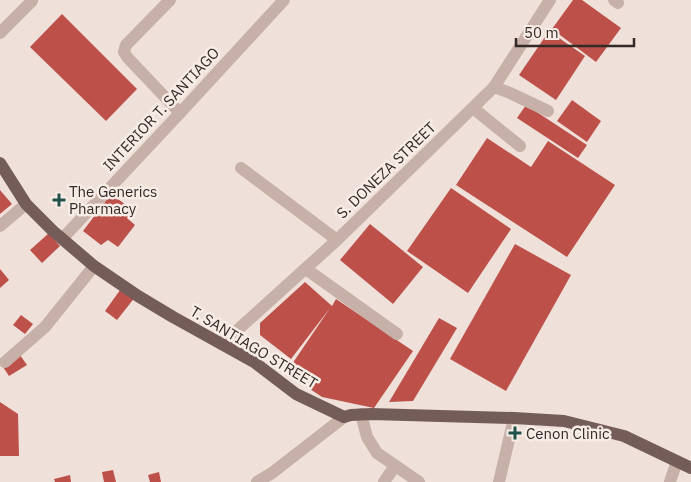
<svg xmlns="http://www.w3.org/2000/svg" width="691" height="482" viewBox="0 0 691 482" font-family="'IBM Plex Sans',sans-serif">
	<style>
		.building { fill: #bd514a }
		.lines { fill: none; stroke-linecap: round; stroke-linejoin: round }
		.minor { stroke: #c6b0a7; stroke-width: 12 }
		.major { stroke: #745d59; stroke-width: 12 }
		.poi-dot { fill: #20524c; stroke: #f8ece6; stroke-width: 2 }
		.labels { text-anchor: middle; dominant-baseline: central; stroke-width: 5; stroke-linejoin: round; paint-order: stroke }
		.street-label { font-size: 15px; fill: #332927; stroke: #f8ece6 }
		.poi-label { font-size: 15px; fill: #332927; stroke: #f8ece6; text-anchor: start }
	</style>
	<rect width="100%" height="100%" fill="#efe1da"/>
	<g class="building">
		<path d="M573,0H582L621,28L596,62L552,29Z"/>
		<path d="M62,14L137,89L106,121L30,47Z"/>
		<path d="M549,31L585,56L556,100L519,75Z"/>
		<path d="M572,100L601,121L587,142L557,121Z"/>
		<path d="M526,105L587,145L578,158L517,118Z"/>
		<path d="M487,138L531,167L548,141L615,185L567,257L456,185Z"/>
		<path d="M451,188L511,229L468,293L407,251Z"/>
		<path d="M0,190L12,204L0,214Z"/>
		<path d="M111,194L133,210L127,218L135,225L118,247L108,240L101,245L83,231Z"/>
		<path d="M370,224L423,267L393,304L340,260Z"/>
		<path d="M49,233L60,246L42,263L30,250Z"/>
		<path d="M515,244L571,275L506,391L450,359Z"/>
		<path d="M0,269L9,280L0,288Z"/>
		<path d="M305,282L332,306L336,299L413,351L374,408L322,397L286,373L330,308L291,359L260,335V323Z"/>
		<path d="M123,286L136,296L117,320L105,311Z"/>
		<path d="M21,315L33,324L25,334L13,325Z"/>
		<path d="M439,318L457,328L413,401L389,402Z"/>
		<path d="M20,355L27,365L9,376L3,367Z"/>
		<path d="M0,402L18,414L19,456H0Z"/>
		<path d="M113,470L116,482H104L102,472Z"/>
		<path d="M159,472L161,482H150L148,475Z"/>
		<path d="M70,475L71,482H55L54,479Z"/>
	</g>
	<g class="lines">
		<g class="minor">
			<path d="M170,0L126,45L124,52L127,57L180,113"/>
			<path d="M614,0L618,3"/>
			<path d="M0,33L32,1"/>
			<path d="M494,87L510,93L548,111"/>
			<path d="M473,108L520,146"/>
			<path d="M241,168L337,240"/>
			<path d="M0,226L26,204"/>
			<path d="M62,239L180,113L284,0"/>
			<path d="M306,269L397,334"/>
			<path d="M222,344L337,240L494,87L550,0"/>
			<path d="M5,362L45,327L94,266"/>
			<path d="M361,414L367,437L377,453L419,482"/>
			<path d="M257,482L272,473L344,417"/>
			<path d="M384,482L395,466"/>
			<path d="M499,482L514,418"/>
			<path d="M670,482L677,461"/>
		</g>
		<path class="major" d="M0,163L26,204L53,231L94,266L138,296L173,317L254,362L296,394L344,417L351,415L371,414L514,418L564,421L624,436L691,468"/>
	</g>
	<g class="poi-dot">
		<path d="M56.5 192.5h5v5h5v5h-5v5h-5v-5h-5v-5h5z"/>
		<path d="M512.5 425.5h5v5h5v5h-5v5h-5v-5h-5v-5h5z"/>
	</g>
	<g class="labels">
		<g class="street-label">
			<text transform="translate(161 109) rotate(-47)">INTERIOR T. SANTIAGO</text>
			<text transform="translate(386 170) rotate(-44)">S. DONEZA STREET</text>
			<text transform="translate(254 347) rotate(31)">T. SANTIAGO STREET</text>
		</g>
		<g class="poi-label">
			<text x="69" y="191">The Generics<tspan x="69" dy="17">Pharmacy</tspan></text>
			<text x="526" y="433">Cenon Clinic</text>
		</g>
	</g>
	<path d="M516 38v8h118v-8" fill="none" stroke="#332927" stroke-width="2.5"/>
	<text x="524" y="38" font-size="15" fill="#332927" stroke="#f8ece6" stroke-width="4" paint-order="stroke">50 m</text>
</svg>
